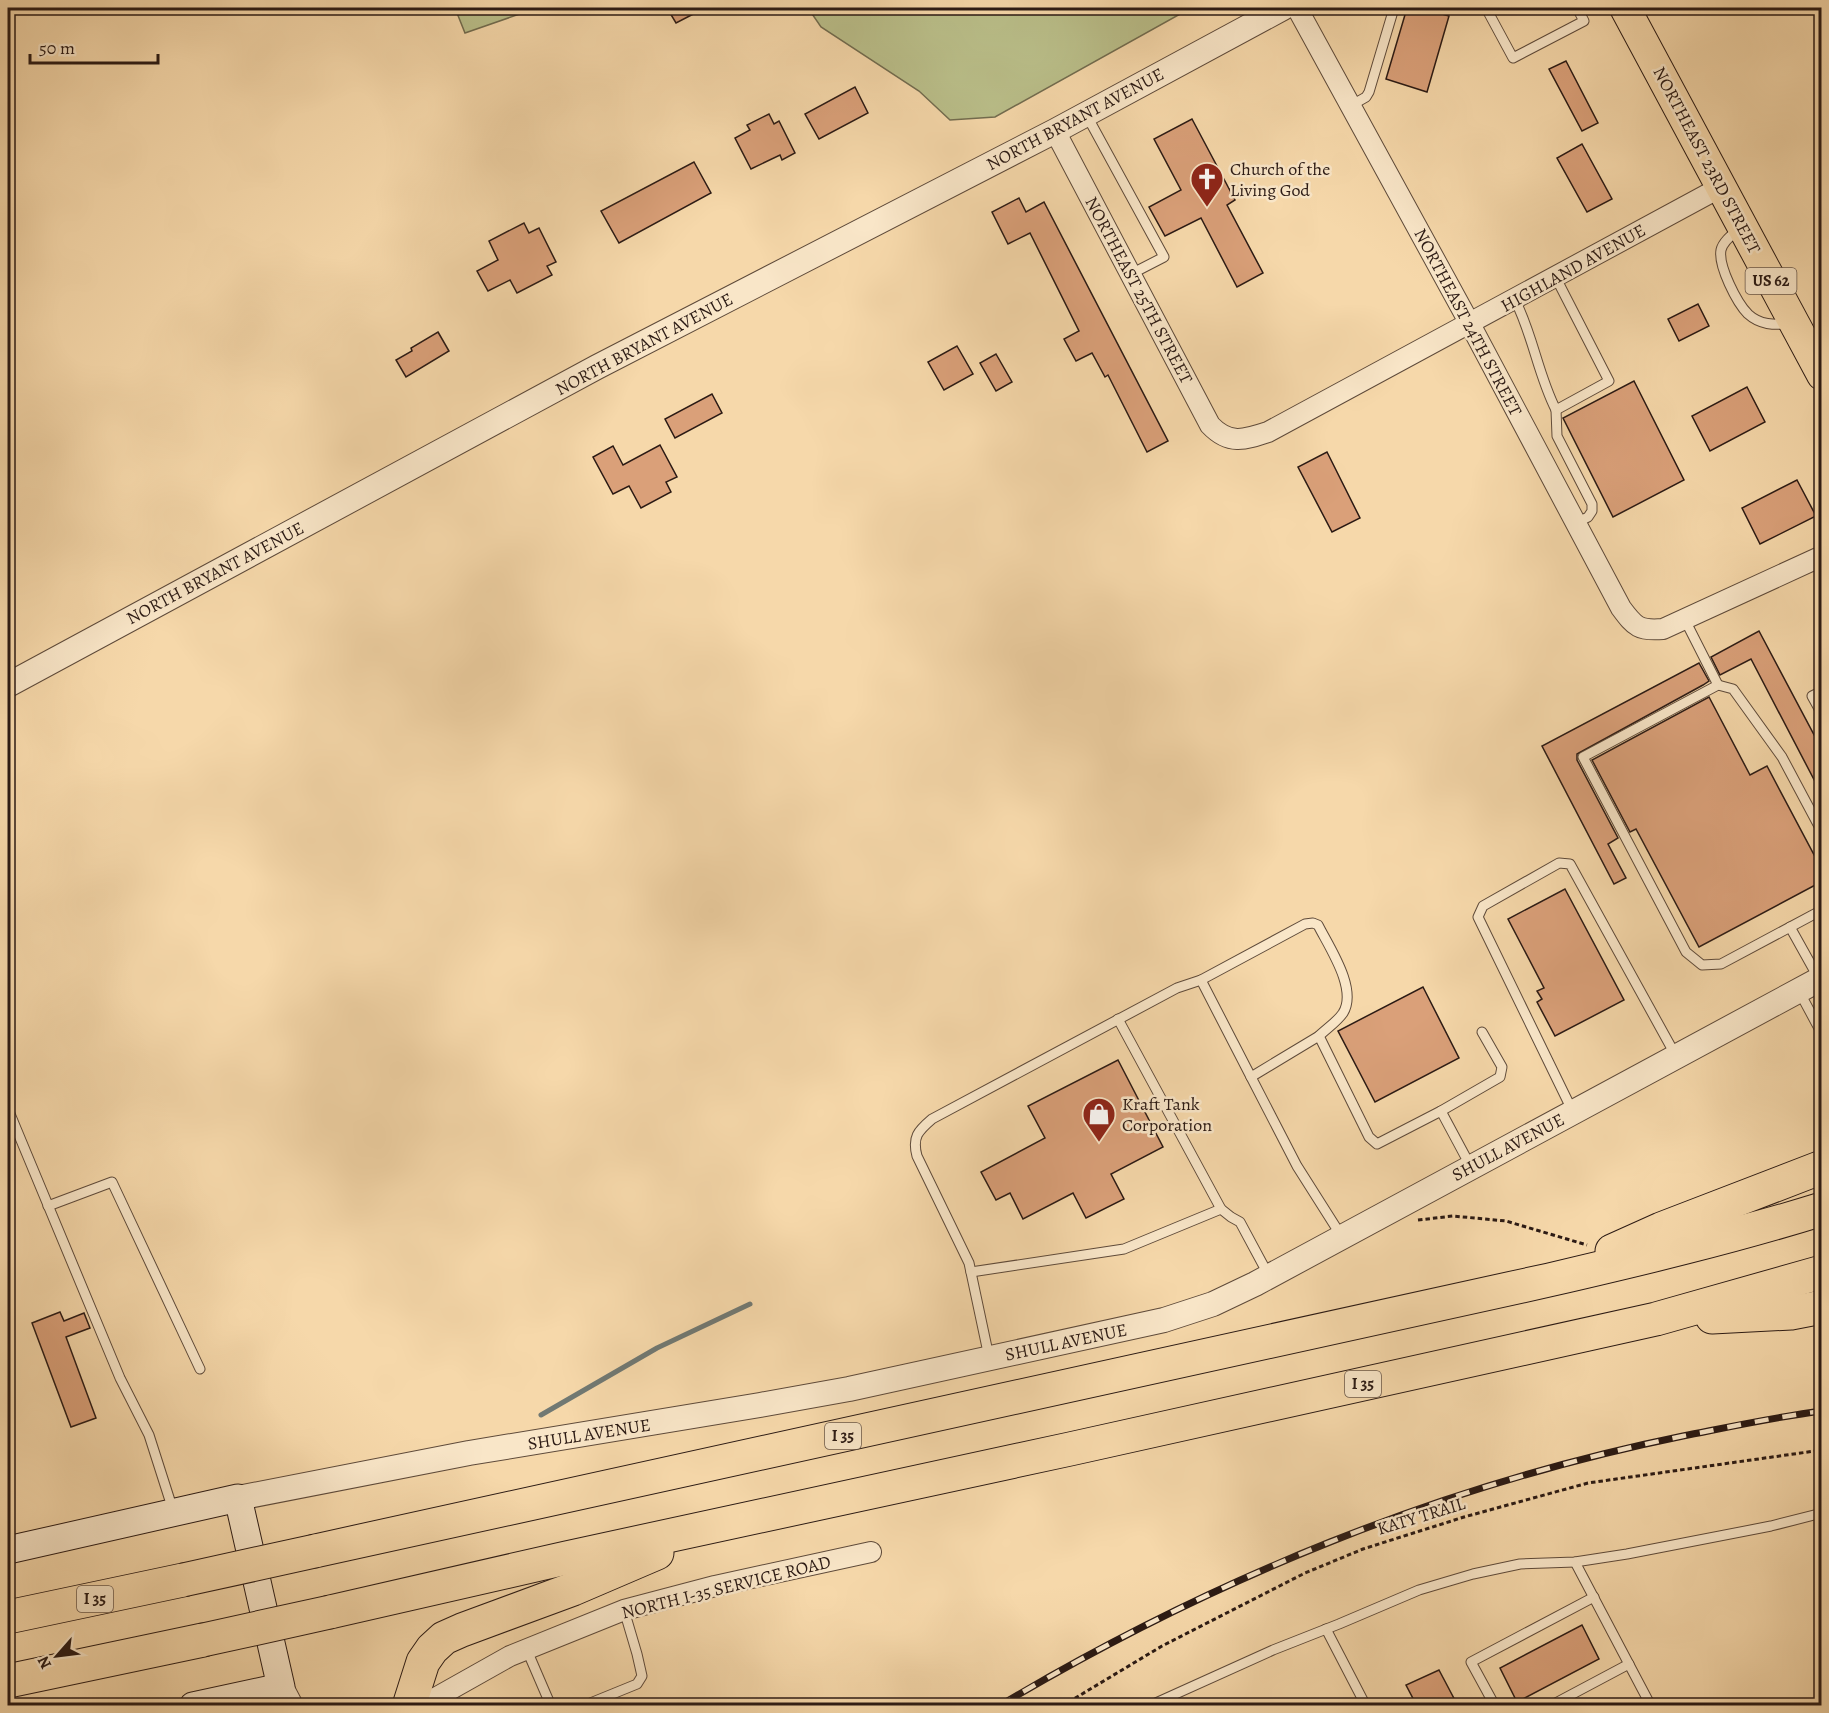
<svg xmlns="http://www.w3.org/2000/svg" width="1829" height="1713" viewBox="0 0 1829 1713" font-family="Alegreya,serif">
	<style>
		.green { fill: #babf8a; stroke: #726c4f; stroke-width: 1.5 }
		.lines { fill: none; stroke-linecap: round; stroke-linejoin: round }
		.stream { stroke: #717973; stroke-width: 5 }
		.building { fill: #daa079; stroke: #2b1a14; stroke-width: 1.5 }
		.service-casing { stroke: #5e4a3a; stroke-width: 11 }
		.minor-casing { stroke: #5e4a3a; stroke-width: 22 }
		.tertiary-casing { stroke: #5e4a3a; stroke-width: 26 }
		.secondary-casing { stroke: #2b1a14; stroke-width: 29 }
		.primary-casing { stroke: #2b1a14; stroke-width: 32 }
		.motorway-casing { stroke: #2b1a14; stroke-width: 35 }
		.path { stroke: #2b1a14; stroke-width: 3; stroke-dasharray: 4.5 3; stroke-linecap: butt }
		.service { stroke: #f9e6c8; stroke-width: 9 }
		.minor { stroke: #f9e6c8; stroke-width: 20 }
		.tertiary { stroke: #f9e6c8; stroke-width: 24 }
		.secondary { stroke: #f9e6c8; stroke-width: 27 }
		.primary { stroke: #f6d8aa; stroke-width: 30 }
		.motorway { stroke: #f6d8aa; stroke-width: 33 }
		.rail-casing { stroke: #2b1a14; stroke-width: 7 }
		.rail { stroke: #f9e6c8; stroke-width: 4.5; stroke-dasharray: 14; stroke-linecap: butt }
		.motorway-bridge-casing { stroke: #2b1a14; stroke-width: 35; stroke-linecap: butt }
		.motorway-bridge { stroke: #f6d8aa; stroke-width: 33 }
		.labels { text-anchor: middle; dominant-baseline: central; stroke-width: 5; stroke-linejoin: round; paint-order: stroke }
		.shield { fill: #f9e6c8; stroke: #69574a; stroke-width: 1.5 }
		.shield-label { font-size: 16px; font-weight: bold; fill: #2b1a14 }
		.street-label { font-size: 18px; fill: #2b1a14; stroke: #f9e6c8 }
		.poi-label { font-size: 18px; fill: #2b1a14; stroke: #f9e6c8; text-anchor: start }
	</style>
	<rect width="100%" height="100%" fill="#f6d8aa"/>
	<filter id="stains"><feTurbulence type="fractalNoise" baseFrequency=".00333" numOctaves="4"/><feColorMatrix values="0 0 0 0 .2 0 0 0 0 .09 0 0 0 0 .02 0 0 0 .5 -.17"/></filter>
	<radialGradient id="worn" r=".72"><stop offset=".6" stop-color="#630" stop-opacity="0"/><stop offset="1" stop-color="#630" stop-opacity=".3"/></radialGradient>
	<g class="green">
		<path d="M455,8H537L465,33Z"/>
		<path d="M808,8H1191L995,117L950,120L919,91L821,27Z"/>
	</g>
	<g class="lines">
		<path class="stream" d="M541,1415L657,1348L750,1304"/>
	</g>
	<g class="building">
		<path d="M667,8H705L676,23Z"/>
		<path d="M1407,8H1421L1449,16L1427,92L1386,79Z"/>
		<path d="M1566,61L1598,123L1582,131L1549,69Z"/>
		<path d="M855,87L868,113L819,139L805,114Z"/>
		<path d="M769,114L774,124L779,121L795,153L782,160L780,155L751,169L735,138L750,130L747,125Z"/>
		<path d="M1192,119L1235,200L1227,205L1263,273L1237,287L1201,218L1165,236L1149,207L1181,190L1154,139Z"/>
		<path d="M1582,144L1612,199L1587,212L1557,158Z"/>
		<path d="M694,162L711,193L619,243L601,211Z"/>
		<path d="M1019,198L1026,212L1044,202L1168,441L1147,452L1108,375L1105,377L1092,353L1076,361L1064,339L1079,331L1030,233L1008,244L992,212Z"/>
		<path d="M524,223L529,233L539,228L556,262L547,266L552,275L517,293L510,280L488,291L477,271L498,260L489,241Z"/>
		<path d="M1698,304L1709,326L1679,341L1668,319Z"/>
		<path d="M438,332L449,351L406,377L396,360L412,351L411,348Z"/>
		<path d="M957,346L973,374L944,390L928,362Z"/>
		<path d="M996,354L1012,382L996,391L980,363Z"/>
		<path d="M1634,381L1684,480L1613,517L1563,418Z"/>
		<path d="M1747,387L1765,422L1710,451L1692,416Z"/>
		<path d="M712,394L722,413L675,438L665,419Z"/>
		<path d="M660,445L677,477L666,482L671,492L641,508L629,486L613,494L593,457L613,446L623,465Z"/>
		<path d="M1327,452L1360,518L1332,532L1298,467Z"/>
		<path d="M1797,480L1816,516L1760,544L1742,508Z"/>
		<path d="M1759,631L1821,748V793L1751,659L1720,675L1711,657Z"/>
		<path d="M1699,663L1709,681L1703,685L1577,754V760L1618,838L1608,844L1626,878L1614,884L1542,746Z"/>
		<path d="M1709,697L1750,775L1767,766L1821,868V882L1699,947L1636,829L1630,832L1592,760Z"/>
		<path d="M1565,889L1624,1000L1555,1036L1537,1002L1542,999L1537,991L1544,988L1508,919Z"/>
		<path d="M1423,987L1459,1058L1375,1102L1338,1031Z"/>
		<path d="M1118,1060L1163,1147L1111,1174L1124,1199L1086,1218L1073,1193L1023,1219L1010,1193L996,1200L981,1172L1045,1138L1028,1106Z"/>
		<path d="M60,1312L64,1321L84,1313L90,1328L66,1337L96,1418L71,1427L32,1323Z"/>
		<path d="M1582,1625L1599,1659L1517,1702L1500,1668Z"/>
		<path d="M1439,1670L1458,1706H1417L1406,1685Z"/>
	</g>
	<g class="lines">
		<g class="service-casing">
			<g id="service">
				<path d="M1486,8L1513,58L1584,21L1577,8"/>
				<path d="M1352,105L1366,97L1369,92L1394,8"/>
				<path d="M1087,116L1164,257L1131,274"/>
				<path d="M1739,229C1733,234 1723,241 1721,250C1718,266 1737,303 1748,314C1760,325 1774,325 1788,324"/>
				<path d="M1515,300C1533,335 1538,375 1556,410L1609,381L1556,278"/>
				<path d="M1556,410L1557,436L1592,504V511L1588,517L1576,523"/>
				<path d="M1685,620L1718,685"/>
				<path d="M1822,691L1812,696L1822,714"/>
				<path d="M1822,832L1782,757L1733,689L1718,685L1583,757L1686,952L1702,965L1721,964L1822,910"/>
				<path d="M1790,927L1819,979"/>
				<path d="M1201,980L1305,924L1313,923L1318,925C1329,947 1358,989 1343,1013C1337,1022 1326,1029 1319,1036"/>
				<path d="M1800,993L1822,1034"/>
				<path d="M1118,1019L1221,1209L1231,1217L1240,1222L1269,1276"/>
				<path d="M8,1109L120,1378L149,1435L173,1510"/>
				<path d="M1441,1111L1500,1077L1502,1067L1482,1032"/>
				<path d="M1573,1112L1478,917L1483,906L1559,863L1570,864L1676,1056"/>
				<path d="M48,1206L112,1182L200,1369"/>
				<path d="M1342,1237L1297,1166L1251,1077L1319,1036L1369,1137L1377,1144L1441,1111L1471,1167"/>
				<path d="M971,1272L1124,1249L1221,1209"/>
				<path d="M989,1357L969,1263L917,1156C912,1137 918,1131 932,1119L1177,988L1201,980L1251,1077"/>
				<path d="M1575,1562L1651,1706"/>
				<path d="M1326,1629L1366,1706"/>
				<path d="M526,1648L551,1706"/>
				<path d="M583,1706L637,1684L642,1676L637,1654L624,1610"/>
				<path d="M1149,1706L1273,1650L1339,1624L1419,1590L1473,1574L1520,1564L1575,1562L1627,1554L1771,1526L1822,1513"/>
				<path d="M1495,1706L1471,1662L1594,1597"/>
				<path d="M1550,1706L1629,1664"/>
			</g>
		</g>
		<g class="minor-casing">
			<g id="minor">
				<path d="M1297,8L1470,324L1621,608C1635,627 1639,631 1663,629L1822,556"/>
				<path d="M1055,131L1210,425C1229,445 1244,440 1268,432L1721,187"/>
				<path d="M421,1706L510,1656L624,1610L715,1586L871,1552"/>
			</g>
		</g>
		<g class="tertiary-casing">
			<g id="tertiary">
				<path d="M8,685L597,367L1055,131L1283,8"/>
				<path d="M238,1498L469,1453L760,1405L849,1389L1164,1320L1213,1304L1255,1284L1822,978"/>
				<path d="M281,1687L291,1706"/>
			</g>
		</g>
		<g class="secondary-casing">
			<path id="secondary" d="M8,1550L238,1498L281,1687L193,1706"/>
		</g>
		<g class="primary-casing">
			<path id="primary" d="M1625,8L1822,375"/>
		</g>
		<g class="motorway-casing">
			<g id="motorway">
				<path d="M1612,1251L1661,1229L1822,1167"/>
				<path d="M1712,1317L1791,1313L1822,1307"/>
				<path d="M315,1551L1549,1280C1640,1259 1732,1237 1822,1209"/>
				<path d="M330,1612L566,1558L1070,1449L1656,1319L1822,1272"/>
				<path d="M8,1617L183,1580"/>
				<path d="M8,1681L203,1640"/>
				<path d="M409,1706L423,1662L432,1649L444,1638L462,1630L573,1589L657,1553"/>
			</g>
		</g>
		<g class="path">
			<path d="M1418,1220L1453,1216L1506,1221L1587,1245"/>
			<path d="M1062,1706L1162,1646L1305,1573L1363,1549L1464,1517L1588,1483L1822,1450"/>
		</g>
		<use href="#service" class="service"/>
		<use href="#minor" class="minor"/>
		<use href="#tertiary" class="tertiary"/>
		<use href="#secondary" class="secondary"/>
		<use href="#primary" class="primary"/>
		<use href="#motorway" class="motorway"/>
		<g class="rail-casing">
			<path id="rail" d="M999,1706C1210,1580 1442,1485 1683,1436C1729,1427 1775,1417 1822,1411"/>
		</g>
		<use href="#rail" class="rail"/>
		<g class="motorway-bridge-casing">
			<g id="motorway-bridge">
				<path d="M183,1580L315,1551"/>
				<path d="M203,1640L330,1612"/>
			</g>
		</g>
		<use href="#motorway-bridge" class="motorway-bridge"/>
	</g>
	<defs>
		<g id="church-pin" transform="scale(1.725)"><path d="M0 17L-7.5 6A9.5 9.5 0 1 1 7.5 6Z" fill="#8f2418" stroke="#f9e6c8"/><path d="M-1.2-6h2.4v3.5h3.3v2.4h-3.3V6h-2.4V-.1h-3.3v-2.4h3.3Z" fill="#fff"/></g>
		<g id="shop-pin" transform="scale(1.725)"><path d="M0 17L-7.5 6A9.5 9.5 0 1 1 7.5 6Z" fill="#8f2418" stroke="#f9e6c8"/><path d="M-5-2.5h2.3a2.7 3.5 0 0 1 5.4 0H5L5.5 6h-11ZM-1.5-2.5h3a1.5 2.3 0 0 0-3 0Z" fill="#fff"/></g>
	</defs>
	<g fill-rule="evenodd">
		<use href="#church-pin" x="1207" y="179"/>
		<use href="#shop-pin" x="1099" y="1114"/>
	</g>
	<g class="labels">
		<g class="shield">
			<rect x="1745.5" y="268" width="51" height="26" rx="4.5"/>
			<rect x="1345" y="1371" width="36" height="26" rx="4.5"/>
			<rect x="825" y="1423" width="36" height="26" rx="4.5"/>
			<rect x="77" y="1586" width="36" height="26" rx="4.5"/>
		</g>
		<g class="shield-label">
			<text x="1771" y="281">US 62</text>
			<text x="1363" y="1384">I 35</text>
			<text x="843" y="1436">I 35</text>
			<text x="95" y="1599">I 35</text>
		</g>
		<g class="street-label">
			<text transform="translate(1075 119) rotate(-28)">NORTH BRYANT AVENUE</text>
			<text transform="translate(1707 160) rotate(62)">NORTHEAST 23RD STREET</text>
			<text transform="translate(1573 268) rotate(-29)">HIGHLAND AVENUE</text>
			<text transform="translate(1139 290) rotate(62)">NORTHEAST 25TH STREET</text>
			<text transform="translate(1468 322) rotate(62)">NORTHEAST 24TH STREET</text>
			<text transform="translate(644 344) rotate(-28)">NORTH BRYANT AVENUE</text>
			<text transform="translate(215 573) rotate(-28)">NORTH BRYANT AVENUE</text>
			<text transform="translate(1508 1147) rotate(-28)">SHULL AVENUE</text>
			<text transform="translate(1066 1342) rotate(-12)">SHULL AVENUE</text>
			<text transform="translate(589 1434) rotate(-9)">SHULL AVENUE</text>
			<text transform="translate(1421 1516) rotate(-17)">KATY TRAIL</text>
			<text transform="translate(726 1587) rotate(-14)">NORTH I-35 SERVICE ROAD</text>
		</g>
		<g class="poi-label">
			<text x="1230" y="169">Church of the<tspan x="1230" dy="21">Living God</tspan></text>
			<text x="1122" y="1104">Kraft Tank<tspan x="1122" dy="21">Corporation</tspan></text>
		</g>
	</g>
	<rect width="1829" height="1713" fill="none" stroke="#f6d8aa" stroke-width="30"/>
	<rect x="9" y="9" width="1811" height="1695" fill="none" stroke="#2b1a14" stroke-width="3"/>
	<rect x="15" y="15" width="1799" height="1683" fill="none" stroke="#2b1a14" stroke-width="1.5"/>
	<g transform="translate(57 1656) rotate(242)" stroke="#f9e6c8" stroke-width="4.5" paint-order="stroke">
	<path d="M0-4.5L10 22L0 15L-10 22Z" fill="#2b1a14"/>
	<text y="-9" font-size="16" font-weight="bold" text-anchor="middle" fill="#2b1a14">N</text>
	</g>
	<path d="M30 54v9h128v-9" fill="none" stroke="#2b1a14" stroke-width="3"/>
	<text x="39" y="54" font-size="18" fill="#2b1a14" stroke="#f9e6c8" stroke-width="4.5" paint-order="stroke">50 m</text>
	<rect width="100%" height="100%" filter="url(#stains)"/>
	<rect width="100%" height="100%" fill="url(#worn)"/>
</svg>
